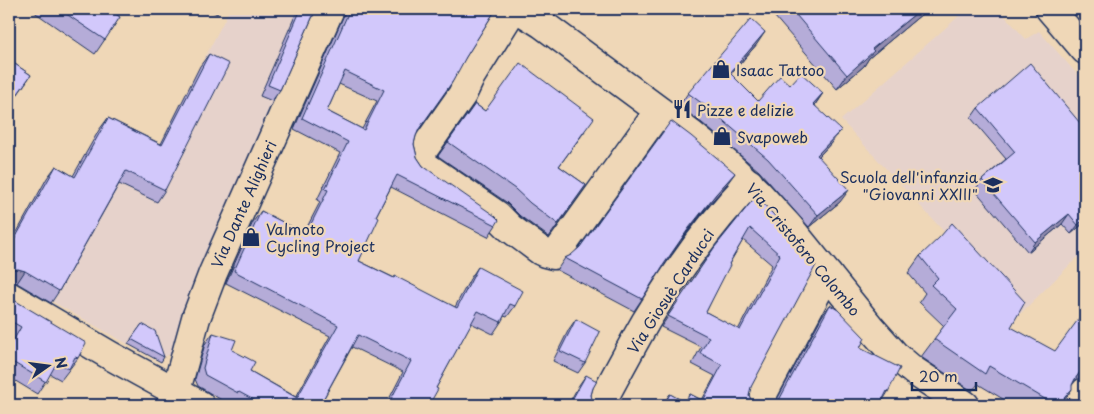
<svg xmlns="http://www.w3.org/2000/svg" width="1094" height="414" viewBox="0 0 1094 414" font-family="'Playpen Sans',sans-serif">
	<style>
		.built { fill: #e6d2cb }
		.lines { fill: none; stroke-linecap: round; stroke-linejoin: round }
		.minor-casing { stroke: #1b2f5e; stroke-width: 31 }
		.minor { stroke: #efd7b7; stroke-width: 28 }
		.wall { fill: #b5acd8; stroke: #1b2f5e; fill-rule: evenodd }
		.shaded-wall { fill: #938cb0; stroke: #1b2f5e }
		.building { fill: #d2c8fb; stroke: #1b2f5e; fill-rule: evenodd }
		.labels { text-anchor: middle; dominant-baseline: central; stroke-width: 4.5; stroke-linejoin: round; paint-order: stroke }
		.poi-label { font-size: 15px; fill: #1b2f5e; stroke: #efd7b7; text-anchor: start }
		.street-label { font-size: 15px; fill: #1b2f5e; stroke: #efd7b7 }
	</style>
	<rect width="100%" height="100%" fill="#efd7b7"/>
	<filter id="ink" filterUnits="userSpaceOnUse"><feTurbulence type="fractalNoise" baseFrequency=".02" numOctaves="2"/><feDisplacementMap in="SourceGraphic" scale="10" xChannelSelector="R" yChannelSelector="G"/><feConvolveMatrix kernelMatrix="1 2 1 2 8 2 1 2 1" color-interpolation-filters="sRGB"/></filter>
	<g filter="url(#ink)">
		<g class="built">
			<path d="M230,9H323L178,351L156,360L16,281L99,130L154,156Z"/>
			<path d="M967,9H998L1026,39L1039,31L1085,83V250L1020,314L841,120Z"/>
		</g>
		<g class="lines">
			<g class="minor-casing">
				<g id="minor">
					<path d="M513,9L471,76L462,95L424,149C420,156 422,162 427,167L497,215L510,228L541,251L545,253L553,255L559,250L659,111"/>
					<path d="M518,9L542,24L692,135L732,168L757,192L790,228L870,327L895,355L914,371L965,405"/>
					<path d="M1050,9L1085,50"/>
					<path d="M9,296L111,356L200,405"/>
					<path d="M172,405L196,318L213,273L330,9"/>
					<path d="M600,405C615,377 630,349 646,321C676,272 709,225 749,183"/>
					<path d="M757,405L822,283L828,275"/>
					<path d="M1075,405L1085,392"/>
				</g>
			</g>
			<use href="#minor" class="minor"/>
		</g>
		<g class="wall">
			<path d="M30,9H108L120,17L95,54Z"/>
			<path d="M208,9H220L217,14Z"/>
			<path d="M298,9H316L280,90L272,101L260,96Z"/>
			<path d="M345,9H496L419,129L416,136L414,144L417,157L423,166L496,225L488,237L391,187L376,216L359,261L455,307L470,279L478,267L515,306L507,317L504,316L501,322L493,334L471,323L436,388L429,405H386L403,372L352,347L320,405H235L231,403L230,405L198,386L195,379L205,344L213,333L232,350L250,371L296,397L330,336L226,283L253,222L261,211L304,233L320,202L317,200L340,153L294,129L344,15ZM339,84L377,101L362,129L327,111Z"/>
			<path d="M768,9H928L869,58L864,66L837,89Z"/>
			<path d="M757,44L731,74L758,101L790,85L823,93L815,105L832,142L819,156L840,202L809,227L759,171L702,123L679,106L688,93Z"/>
			<path d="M209,54L165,190L157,202L119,184L59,291L51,303L17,283L9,281V240L12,241L47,178L56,166L73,176L99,130L108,118L161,144L200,66Z"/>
			<path d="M9,60L31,75L9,107Z"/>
			<path d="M475,104L485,111L585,131L559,166L586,185L549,237L520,216L506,202L438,156Z"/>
			<path d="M978,108L1085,129V179L1082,181L1085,184V222L1071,234L1062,224L1028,252L975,190L982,180L1006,159L971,118Z"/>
			<path d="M727,184L708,206L681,240L634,311L557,270L565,258Z"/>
			<path d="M756,196L786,228L749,395L752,403L754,405H662L670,394L684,402L690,394L702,400L715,376L692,364L701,347L661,327L714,248ZM743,240L772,265L738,330L706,312L729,264Z"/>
			<path d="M920,256L1011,327L1079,378L1073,382L1061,405H1013L978,384L972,391L921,357L944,326L919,302L925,293L908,273Z"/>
			<path d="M9,297L78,358L61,380L50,374L37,394L9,377V345L12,339L9,337Z"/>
			<path d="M830,305L860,348L888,392L880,405H774L822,316Z"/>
			<path d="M576,319L585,363L578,373L553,361L569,329Z"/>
			<path d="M142,324L164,357L161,362L128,344Z"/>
			<path d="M586,375L593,388L591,395L592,405H568L579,385Z"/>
			<path d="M1070,398L1074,404L1078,405H1065Z"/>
		</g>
		<g class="shaded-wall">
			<path d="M921,9H928L869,58L864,66L837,89L847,75L872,49Z"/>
			<path d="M765,32L757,44L721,86L730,73Z"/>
			<path d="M823,93L814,106L813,104Z"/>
			<path d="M841,130L832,142L809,167L817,155Z"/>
			<path d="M735,173L727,184L708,206L681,240L716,194Z"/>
			<path d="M1085,175V179L1074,189L1080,179Z"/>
			<path d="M849,190L840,202L809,227L818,215Z"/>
			<path d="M1069,214L1062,224L1028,252L1035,242Z"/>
			<path d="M1085,218V222L1071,234L1078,225Z"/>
			<path d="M18,269L25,271L17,283L9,281V272L10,270Z"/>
			<path d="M1085,365V377L1079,378L1073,382L1075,379Z"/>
			<path d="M1072,389L1061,405H1058Z"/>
		</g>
		<g class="building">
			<path d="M59,9H108L120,17L105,40Z"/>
			<path d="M301,9H316L280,90L268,85Z"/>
			<path d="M350,9H496L466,57L453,81L419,129L416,136L414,144L417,157L423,166L495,216L499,220L496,225L397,175L376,216L379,218L359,261L394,278L395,276L457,308L478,267L523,291L515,306L510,304L501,322L478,311L436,388L438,389L429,405H388L411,361L358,335L320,405H263L239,392L238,393L205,375L203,368L213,333L236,340L232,350L255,362L250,371L297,398L338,325L234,271L261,211L306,234L328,190L325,189L348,142L302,118ZM345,71L384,90L364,130L327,111Z"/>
			<path d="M791,9H921L872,49L874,51L847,75Z"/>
			<path d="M751,19L765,32L730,73L758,101L780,76L790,85L801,73L823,93L813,104L841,130L817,155L849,190L818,215L768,159L711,110L688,93Z"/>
			<path d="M209,54L229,64L165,190L126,171L59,291L25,271L18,269L10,270L9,272V240L13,242L56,166L75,177L108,118L162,145Z"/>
			<path d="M9,60L31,75L12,102L9,99Z"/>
			<path d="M520,63L594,118L559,166L586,185L558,224L530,203L515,189L448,142L475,104L485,111Z"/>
			<path d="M1030,63L1085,129V175L1080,179L1085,184V218L1078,225L1069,214L1035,242L982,180L1015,152L978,108Z"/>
			<path d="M671,121L691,136L735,173L716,194L689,228L664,264L642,299L565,258L571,255L580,247Z"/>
			<path d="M756,196L786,228L816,265L751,387L749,395L752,403L754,405H664L670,394L685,402L690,394L703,401L722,365L700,353L709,337L668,316L714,248ZM750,228L780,255L740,330L706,312L730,265L729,264Z"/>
			<path d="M952,223L1025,302L1011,327L1055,351L1080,317L1085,322V365L1075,379L1072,385V389L1058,405H1055L989,366L985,374L934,339L957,309L931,285L938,278L920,256L940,237Z"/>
			<path d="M9,297L86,343L78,358L75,357L69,369L57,362L46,382L9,360V348L21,327L9,320Z"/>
			<path d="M830,305L838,310L865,338L860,348L900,368L888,392L887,391L880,405H775L778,402Z"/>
			<path d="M576,319L600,332L585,363L560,351Z"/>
			<path d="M142,324L155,331L164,357L131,339Z"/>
			<path d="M586,375L597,381L593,388L591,395L593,403L592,405H569Z"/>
			<path d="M1070,398L1074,404L1078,405H1072Z"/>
			<path d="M9,402L15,405H9Z"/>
		</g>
	</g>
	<defs>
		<g id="shop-bare" transform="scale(1.5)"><path d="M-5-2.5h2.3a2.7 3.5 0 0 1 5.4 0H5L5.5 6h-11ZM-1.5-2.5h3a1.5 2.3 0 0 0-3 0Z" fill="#1b2f5e" stroke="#efd7b7" stroke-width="2.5" paint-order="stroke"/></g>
		<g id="restaurant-bare" transform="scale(1.5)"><path d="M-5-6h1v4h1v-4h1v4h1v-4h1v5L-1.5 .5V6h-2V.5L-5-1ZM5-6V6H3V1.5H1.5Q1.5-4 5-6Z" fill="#1b2f5e" stroke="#efd7b7" stroke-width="2.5" paint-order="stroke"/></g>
		<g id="school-bare" transform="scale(1.5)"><path d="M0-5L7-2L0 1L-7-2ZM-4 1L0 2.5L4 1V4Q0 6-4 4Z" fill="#1b2f5e" stroke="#efd7b7" stroke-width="2.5" paint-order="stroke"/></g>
	</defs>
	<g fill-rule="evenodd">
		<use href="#shop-bare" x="721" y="69"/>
		<use href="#restaurant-bare" x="682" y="109"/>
		<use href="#shop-bare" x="722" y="136"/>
		<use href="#school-bare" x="993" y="185"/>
		<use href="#shop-bare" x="251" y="237"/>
	</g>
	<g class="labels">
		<g class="poi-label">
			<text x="736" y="69">Isaac Tattoo</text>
			<text x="697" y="109">Pizze e delizie</text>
			<text x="737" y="136">Svapoweb</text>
			<text x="978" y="176" text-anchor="end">Scuola dell'infanzia<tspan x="978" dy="17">"Giovanni XXIII"</tspan></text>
			<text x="266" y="228">Valmoto<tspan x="266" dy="17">Cycling Project</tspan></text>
		</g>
		<g class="street-label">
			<text transform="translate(243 204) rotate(-66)">Via Dante Alighieri</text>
			<text transform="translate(804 249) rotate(50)">Via Cristoforo Colombo</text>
			<text transform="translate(670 291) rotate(-57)">Via Giosuè Carducci</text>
		</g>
	</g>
	<rect width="1094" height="414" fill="none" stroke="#efd7b7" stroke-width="30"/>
	<rect x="15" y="15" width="1064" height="384" fill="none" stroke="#1b2f5e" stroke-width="2" filter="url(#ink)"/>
	<g transform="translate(48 366) rotate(76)" stroke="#efd7b7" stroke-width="4" paint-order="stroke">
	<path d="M0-4L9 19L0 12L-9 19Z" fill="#1b2f5e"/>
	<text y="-8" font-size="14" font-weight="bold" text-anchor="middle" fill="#1b2f5e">N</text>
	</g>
	<path d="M912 382v8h64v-8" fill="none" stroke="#1b2f5e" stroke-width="2.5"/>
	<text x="919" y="382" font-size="15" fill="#1b2f5e" stroke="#efd7b7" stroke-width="4" paint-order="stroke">20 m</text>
</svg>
